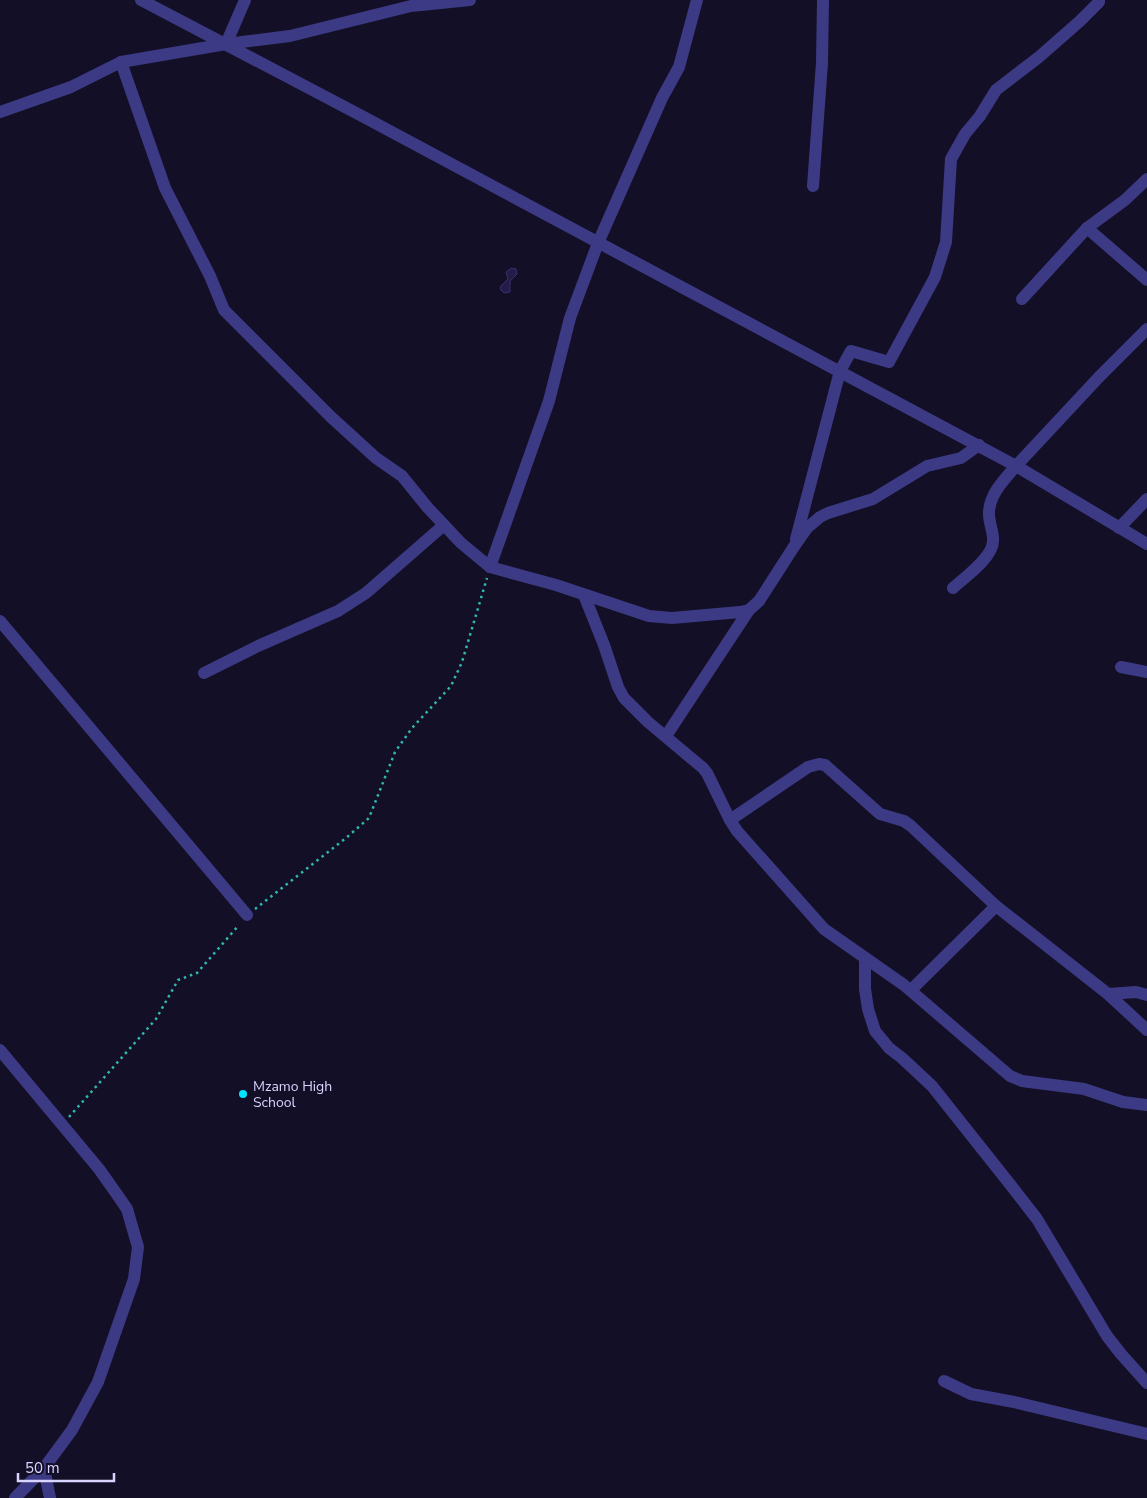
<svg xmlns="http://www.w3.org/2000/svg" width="1147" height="1498" viewBox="0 0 1147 1498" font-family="'Nunito Sans',sans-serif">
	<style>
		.building { fill: #241b47; stroke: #3b2d73 }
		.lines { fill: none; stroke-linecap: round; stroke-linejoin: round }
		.path { stroke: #2fb8b0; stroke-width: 2.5; stroke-dasharray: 2.5 4; stroke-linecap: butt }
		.minor { stroke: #3d3a85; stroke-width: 12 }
		.poi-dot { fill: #00e5ff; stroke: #130f26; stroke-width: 2 }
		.labels { text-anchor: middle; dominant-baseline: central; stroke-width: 4; stroke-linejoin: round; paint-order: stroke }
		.poi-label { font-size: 14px; fill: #d9d4ff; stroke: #130f26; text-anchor: start }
	</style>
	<rect width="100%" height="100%" fill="#130f26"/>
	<path class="building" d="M511,268L516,269L517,274L510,281V292L504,293L500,289L501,286L508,279L506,272Z"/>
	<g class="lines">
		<g class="path">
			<path d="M255,909L346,838L369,818L395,752L412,728L451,686L462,662L487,578"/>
			<path d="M69,1117L156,1019L178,980L197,973L239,925"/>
		</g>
		<g class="minor">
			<path d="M141,0L360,115L1016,466L1100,376L1147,329"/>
			<path d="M245,0L226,44L290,36L411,6L470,0"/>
			<path d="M121,62L165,188L210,276L224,310L331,417L376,458L402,476L428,508L461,543L490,567L556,585L649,616L672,618L740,612L749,610L759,601L795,545L807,528L820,517L828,513L873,499L927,466L961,458L979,445"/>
			<path d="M0,112L71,87L121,62L226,44"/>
			<path d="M813,186L822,63L823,0"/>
			<path d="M1087,228L1147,280"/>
			<path d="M1022,299L1087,228L1125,200L1147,179"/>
			<path d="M1119,528L1147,499"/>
			<path d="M796,539L840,371L851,351L889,362L935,277L946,242L951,159L965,134L980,116L996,90L1039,57L1080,21L1099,2V0"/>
			<path d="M490,567L549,401L570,318L598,243L662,98L679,67L697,0"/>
			<path d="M953,588C964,578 985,563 991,549C997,537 988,524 989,512C990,493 1005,479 1016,466L1147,544"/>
			<path d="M584,595L604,645L618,687L624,698L648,722L703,768L707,773L730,820L737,831L824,929L904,985L1010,1076L1022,1081L1084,1089L1123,1102L1147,1105"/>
			<path d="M0,621L247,915"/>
			<path d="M1121,667L1147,672"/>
			<path d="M204,673L258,646L338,611L366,593L444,525"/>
			<path d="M666,736L749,610"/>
			<path d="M730,820L808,767L819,764L825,765L880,814L904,821L911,826L996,906L1108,994L1147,1030"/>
			<path d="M865,959V989L868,1009L875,1031L889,1048L902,1058L932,1086L1009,1183L1037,1219L1107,1336L1121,1354L1147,1383"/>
			<path d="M911,990L996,906"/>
			<path d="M1108,994L1136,992L1147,995"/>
			<path d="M0,1050L99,1169L116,1193L127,1209L138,1247L134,1279L98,1382L72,1430L44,1468L15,1498"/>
			<path d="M944,1381L971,1394L1014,1402L1147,1434"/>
			<path d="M44,1468L50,1498"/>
		</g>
	</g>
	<circle class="poi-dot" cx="243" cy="1094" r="5"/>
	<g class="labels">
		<g class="poi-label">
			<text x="253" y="1086">Mzamo High<tspan x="253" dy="16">School</tspan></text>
		</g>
	</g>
	<path d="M18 1473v8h96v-8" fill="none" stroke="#d9d4ff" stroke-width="2.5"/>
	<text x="25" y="1473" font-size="15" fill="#d9d4ff" stroke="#130f26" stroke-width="4" paint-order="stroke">50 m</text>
</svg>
